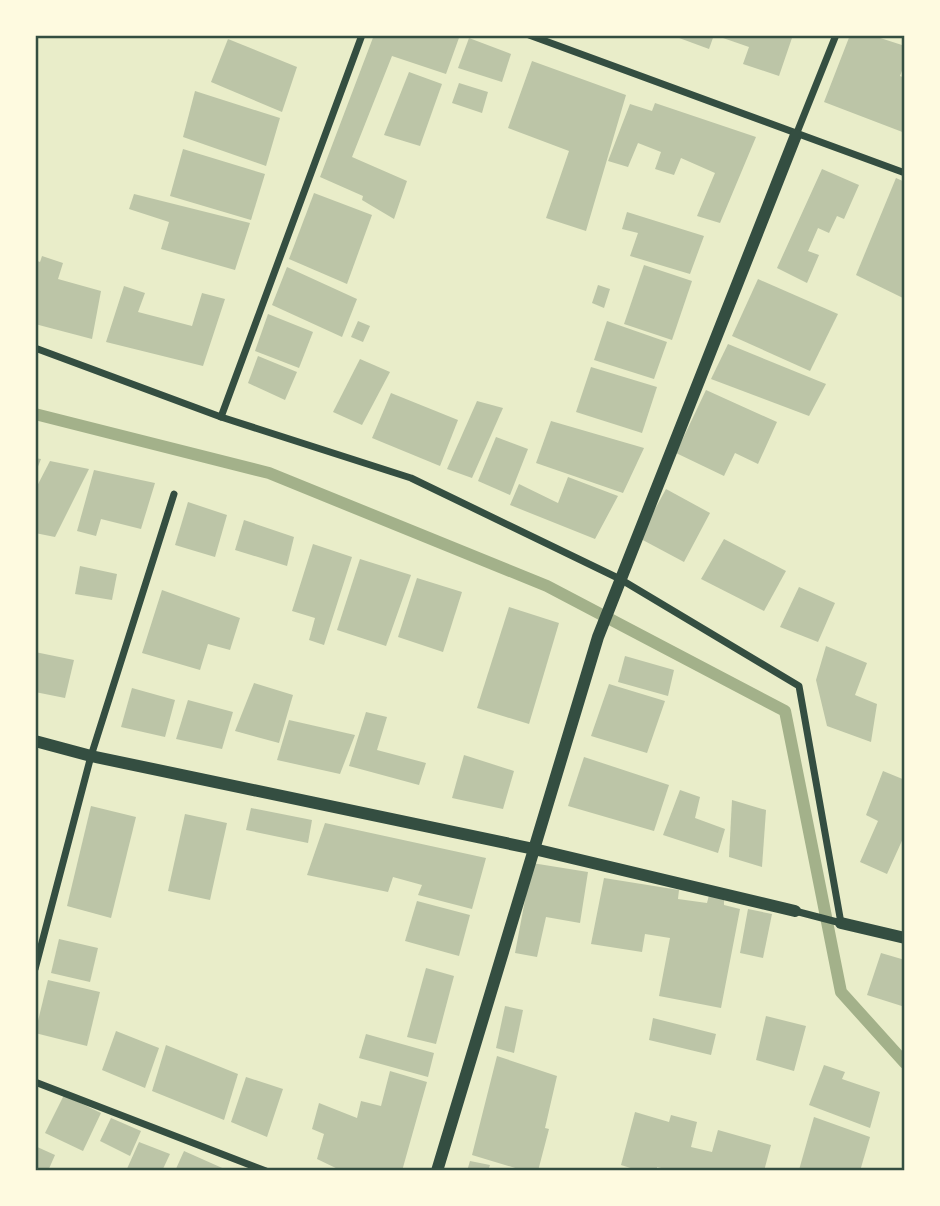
<svg xmlns="http://www.w3.org/2000/svg" width="940" height="1206" viewBox="0 0 940 1206" font-family="Roboto,sans-serif">
	<style>
		.lines { fill: none; stroke-linecap: round; stroke-linejoin: round }
		.stream { stroke: #a3b18a; stroke-width: 12 }
		.building { fill: #bcc5a7 }
		.minor { stroke: #344e41; stroke-width: 7 }
		.tertiary { stroke: #344e41; stroke-width: 12 }
		.neatline { fill: none; stroke: #344e41; stroke-width: 2.5 }
	</style>
	<rect width="100%" height="100%" fill="#e9edc9"/>
	<g class="lines">
		<path class="stream" d="M35,414L269,473L547,586L785,711L841,992L905,1063"/>
	</g>
	<g class="building">
		<path d="M374,35H460L446,74L392,56L352,157L407,181L394,219L362,200L363,196L320,177Z"/>
		<path d="M671,35H714L709,49Z"/>
		<path d="M724,35H793L779,76L743,64L749,47L723,38Z"/>
		<path d="M850,35H871L905,46V63L900,76L905,78V133L824,102Z"/>
		<path d="M469,38L511,54L502,82L458,68Z"/>
		<path d="M228,39L297,67L282,112L211,82Z"/>
		<path d="M532,61L626,95L586,231L546,218L569,151L508,128Z"/>
		<path d="M409,72L442,84L420,146L384,135Z"/>
		<path d="M459,83L488,92L482,113L452,103Z"/>
		<path d="M195,91L280,118L266,166L183,137Z"/>
		<path d="M655,103L756,137L720,223L697,216L715,173L681,158L674,175L655,169L661,152L638,143L628,167L608,161L630,104L652,111Z"/>
		<path d="M183,149L265,174L251,220L170,196Z"/>
		<path d="M822,169L859,185L844,219L837,216L829,233L818,228L808,251L819,255L807,283L777,268Z"/>
		<path d="M896,178L905,182V299L856,275Z"/>
		<path d="M314,193L372,215L347,284L289,259Z"/>
		<path d="M134,194L250,223L235,270L161,249L169,222L129,209Z"/>
		<path d="M627,212L704,236L690,274L630,256L638,233L622,229Z"/>
		<path d="M42,256L63,263L58,279L101,291L92,339L35,324V260L40,262Z"/>
		<path d="M644,265L692,281L672,340L624,324Z"/>
		<path d="M287,267L357,299L342,337L272,305Z"/>
		<path d="M758,279L838,314L810,371L732,336Z"/>
		<path d="M598,285L610,289L604,308L592,303Z"/>
		<path d="M124,286L145,293L138,312L192,326L202,293L225,299L203,366L106,342Z"/>
		<path d="M268,314L313,332L299,368L255,351Z"/>
		<path d="M358,321L370,326L363,342L351,337Z"/>
		<path d="M607,321L667,342L654,379L594,360Z"/>
		<path d="M728,344L826,384L809,416L711,379Z"/>
		<path d="M258,356L297,372L285,400L248,383Z"/>
		<path d="M360,359L390,372L362,425L333,412Z"/>
		<path d="M591,367L657,387L642,433L576,412Z"/>
		<path d="M706,390L777,422L758,464L735,453L724,476L676,453Z"/>
		<path d="M391,393L458,420L440,466L372,438Z"/>
		<path d="M477,401L503,408L472,478L447,469Z"/>
		<path d="M551,421L644,448L623,493L536,463Z"/>
		<path d="M496,437L528,449L510,495L478,481Z"/>
		<path d="M35,458L41,459L35,474Z"/>
		<path d="M50,461L89,469L55,537L35,533V490Z"/>
		<path d="M94,470L155,483L141,529L101,519L96,536L77,531Z"/>
		<path d="M568,477L618,496L595,539L510,505L519,484L558,503Z"/>
		<path d="M666,489L710,513L684,562L639,538Z"/>
		<path d="M188,502L227,515L215,557L175,545Z"/>
		<path d="M244,520L294,537L287,566L235,550Z"/>
		<path d="M724,539L786,571L764,611L701,579Z"/>
		<path d="M313,544L352,557L324,645L309,640L315,618L292,611Z"/>
		<path d="M360,559L411,575L386,646L337,630Z"/>
		<path d="M80,566L117,574L112,600L75,594Z"/>
		<path d="M417,578L462,592L443,652L398,637Z"/>
		<path d="M799,587L835,603L818,642L780,627Z"/>
		<path d="M162,590L240,618L230,650L208,644L200,670L142,653Z"/>
		<path d="M509,607L559,623L529,724L477,708Z"/>
		<path d="M826,646L867,663L855,695L877,704L871,742L827,726L816,680Z"/>
		<path d="M35,652L74,660L65,698L35,692Z"/>
		<path d="M625,656L674,670L668,696L618,682Z"/>
		<path d="M254,683L293,695L279,743L235,731Z"/>
		<path d="M609,684L665,701L647,753L591,736Z"/>
		<path d="M132,688L175,700L165,737L121,727Z"/>
		<path d="M188,700L233,712L222,749L176,739Z"/>
		<path d="M366,712L387,717L377,750L426,763L419,785L349,766Z"/>
		<path d="M289,720L355,735L340,774L277,760Z"/>
		<path d="M464,755L514,771L503,809L452,798Z"/>
		<path d="M584,757L669,785L654,831L568,806Z"/>
		<path d="M883,771L905,780V834L887,874L860,862L878,821L866,815Z"/>
		<path d="M680,790L700,797L695,818L725,829L718,853L663,835Z"/>
		<path d="M732,800L766,810L762,867L729,857Z"/>
		<path d="M91,806L136,817L111,918L67,906Z"/>
		<path d="M251,808L312,820L308,843L246,830Z"/>
		<path d="M185,814L227,823L210,900L168,891Z"/>
		<path d="M325,823L486,858L472,909L418,895L422,885L393,877L388,892L307,875Z"/>
		<path d="M532,863L588,872L580,923L546,917L537,957L515,953Z"/>
		<path d="M604,878L679,890L678,899L707,903L709,895L724,897V905L740,909L721,1008L659,996L670,938L645,934L642,952L591,944Z"/>
		<path d="M417,901L470,915L459,956L405,941Z"/>
		<path d="M748,909L772,914L763,958L740,953Z"/>
		<path d="M59,939L98,948L90,982L51,973Z"/>
		<path d="M881,953L905,960V1007L867,995Z"/>
		<path d="M426,968L454,976L436,1044L407,1037Z"/>
		<path d="M48,980L100,992L87,1046L35,1033Z"/>
		<path d="M505,1006L523,1010L514,1053L496,1048Z"/>
		<path d="M766,1016L806,1026L794,1071L756,1060Z"/>
		<path d="M653,1018L716,1034L711,1055L649,1040Z"/>
		<path d="M116,1031L159,1048L145,1088L102,1070Z"/>
		<path d="M366,1034L434,1053L428,1077L359,1058Z"/>
		<path d="M166,1045L238,1074L224,1120L152,1091Z"/>
		<path d="M497,1056L557,1076L545,1128L549,1129L538,1171H525L472,1155Z"/>
		<path d="M824,1065L845,1072L842,1079L880,1092L870,1128L809,1105Z"/>
		<path d="M390,1071L427,1082L402,1171H342L317,1159L324,1134L312,1129L319,1103L357,1118L361,1101L381,1106Z"/>
		<path d="M246,1077L283,1089L267,1137L231,1122Z"/>
		<path d="M64,1095L101,1113L83,1151L45,1133Z"/>
		<path d="M635,1112L669,1122L671,1115L697,1122L691,1147L712,1152L718,1130L771,1145L764,1171H674L657,1167V1171H640L621,1165Z"/>
		<path d="M814,1117L870,1137L860,1171L799,1170Z"/>
		<path d="M111,1118L141,1131L130,1156L100,1141Z"/>
		<path d="M139,1142L170,1154L162,1171H126Z"/>
		<path d="M35,1146L55,1155L48,1171H35Z"/>
		<path d="M184,1151L229,1171H175Z"/>
		<path d="M470,1161L490,1165L488,1171H467Z"/>
	</g>
	<g class="lines">
		<g class="minor">
			<path d="M529,35L905,173"/>
			<path d="M796,135L836,35"/>
			<path d="M35,348L221,417L411,478L620,579L799,686L841,923L795,911"/>
			<path d="M221,417L362,35"/>
			<path d="M35,969L91,756L174,494"/>
			<path d="M35,1082L266,1171"/>
		</g>
		<g class="tertiary">
			<path d="M35,741L91,756L534,849L795,911"/>
			<path d="M841,923L905,938"/>
			<path d="M437,1171L598,637L796,135"/>
		</g>
	</g>
	<rect width="940" height="1206" fill="none" stroke="#fefae0" stroke-width="74"/>
	<rect x="37" y="37" width="866" height="1132" class="neatline"/>
</svg>
